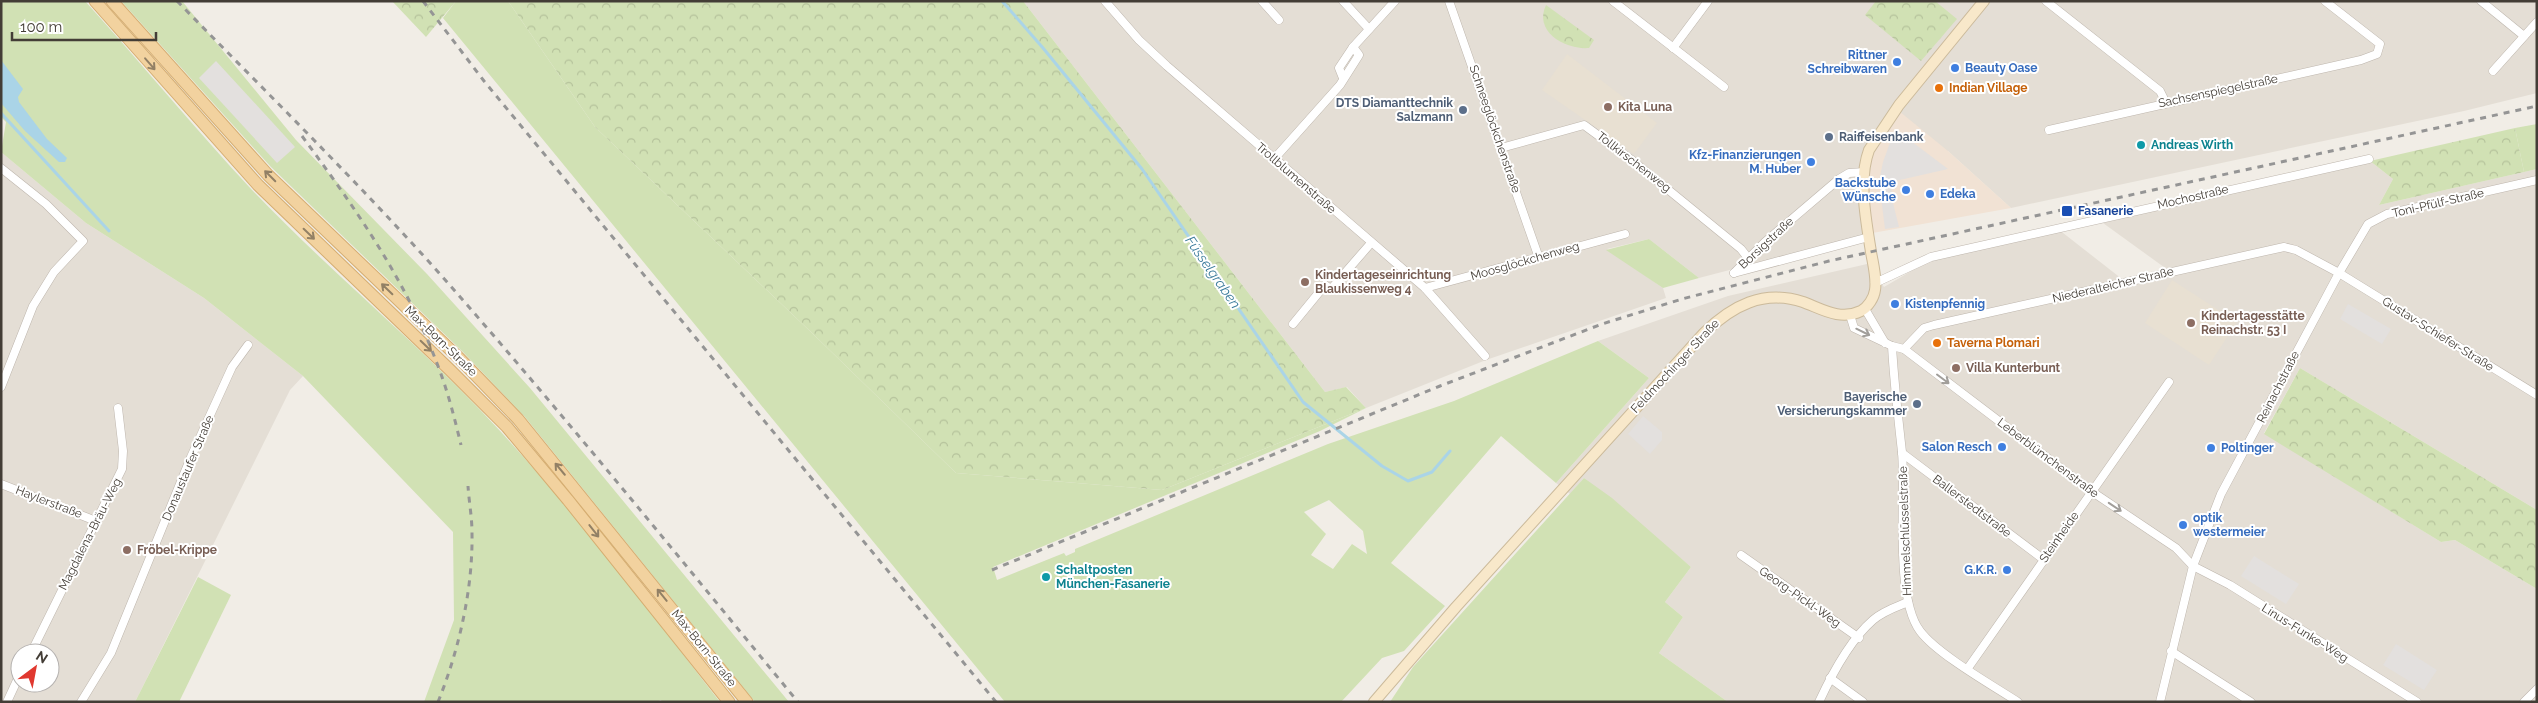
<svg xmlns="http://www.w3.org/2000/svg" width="2538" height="703" viewBox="0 0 2538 703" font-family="Raleway,sans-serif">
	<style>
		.residential { fill: #e4ded5; fill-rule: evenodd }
		.commercial { fill: #f1e2d4 }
		.education { fill: #e8e0d2 }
		.green { fill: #d1e1b4; fill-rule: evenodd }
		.forest { fill: url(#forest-crowns) }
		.parking { fill: #e3e0de }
		.water { fill: #aad4e7 }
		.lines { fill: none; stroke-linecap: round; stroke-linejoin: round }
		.stream { stroke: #aad4e7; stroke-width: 3 }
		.street-casing { stroke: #beb6ad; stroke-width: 9 }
		.secondary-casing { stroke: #cbba9b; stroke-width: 12 }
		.primary-casing { stroke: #d5ad71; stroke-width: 13 }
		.street { stroke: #fff; stroke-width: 8 }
		.secondary { stroke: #f8e8ca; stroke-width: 10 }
		.primary { stroke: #f2d29f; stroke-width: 11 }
		.rail { stroke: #959595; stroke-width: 3; stroke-dasharray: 6 6; stroke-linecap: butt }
		.oneway { stroke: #928065 }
		.oneway2 { stroke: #a19e9a }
		.shop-dot { fill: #3f7fe0; stroke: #fff; stroke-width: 2 }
		.food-dot { fill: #e8710a; stroke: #fff; stroke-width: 2 }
		.education-dot { fill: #8d6e63; stroke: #fff; stroke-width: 2 }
		.service-dot { fill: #5c6f8a; stroke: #fff; stroke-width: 2 }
		.culture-dot { fill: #0f9aa8; stroke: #fff; stroke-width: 2 }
		.transit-dot { fill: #1a4fb4; stroke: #fff; stroke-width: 2 }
		.labels { text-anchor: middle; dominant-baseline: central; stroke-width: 4; stroke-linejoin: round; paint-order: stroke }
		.shop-label { font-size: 12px; font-weight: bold; fill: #366cbe; stroke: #fff; text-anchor: end }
		.food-label { font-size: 12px; font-weight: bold; fill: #c56008; stroke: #fff; text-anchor: start }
		.street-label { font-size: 12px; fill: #433d36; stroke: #fff }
		.service-label { font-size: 12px; font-weight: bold; fill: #4e5e75; stroke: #fff; text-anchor: end }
		.education-label { font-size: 12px; font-weight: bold; fill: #785e54; stroke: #fff; text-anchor: start }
		.culture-label { font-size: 12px; font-weight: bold; fill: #0d838f; stroke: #fff; text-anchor: start }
		.transit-label { font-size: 12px; font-weight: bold; fill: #164399; stroke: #fff; text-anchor: start }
		.water-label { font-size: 14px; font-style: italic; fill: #3b7b9b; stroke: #fff }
	</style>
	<defs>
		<pattern id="forest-crowns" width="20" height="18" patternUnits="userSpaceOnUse" patternTransform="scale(1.25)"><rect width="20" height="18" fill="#d1e1b4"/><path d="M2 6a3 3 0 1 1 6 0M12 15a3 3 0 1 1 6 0" fill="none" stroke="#b5c29b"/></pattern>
	</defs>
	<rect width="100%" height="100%" fill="#f1ede6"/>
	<g class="residential">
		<path d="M1023,1H2537V93L2464,111L2011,208L1948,151L1867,234L1699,278L1649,239L1607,249L1663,288L1666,298L1486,360L1366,408L1347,387L1325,392Z"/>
		<path d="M1,152L86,223L204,298L303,376L290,390L135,702H1ZM20,653H50V683H20Z"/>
		<path d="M2370,161L2393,179L2379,205L2537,169V510L2300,368L2264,433L2441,542L2455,540L2537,589V702H1728L1659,653L1683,617L1665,602L1691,567L1584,478L1570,494L1556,483L1649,378L1598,341L1728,296L1867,264L1884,287L1925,263L2058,229L2122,279L2168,270L2103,223Z"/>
	</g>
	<path class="commercial" d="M1899,111L1948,151L2011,208L1867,234L1862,182L1872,149Z"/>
	<g class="education">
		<path d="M1567,54L1657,123L1634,154L1542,90Z"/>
		<path d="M2172,280L2237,322L2209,365L2145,323Z"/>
	</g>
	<g class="green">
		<path d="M1,1H85C142,64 195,129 252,190C332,274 423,347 501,432C579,517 649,611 720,702H662L661,700L656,702H424L454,620L453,532L303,376L204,298L86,223L1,152L6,122L1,117Z"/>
		<path d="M121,1H182L296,140L427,274L530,388L789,702H755L525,417L463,352L271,167Z"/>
		<path d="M456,1H508L595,127L812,333L956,473L1162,490L1366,408L1320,431L993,567L997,580L1064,553L1066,556L1075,552V549L1328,444L1454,401L1598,341L1649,378L1556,483L1501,436L1391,563L1445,606L1404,651L1382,658L1341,702H1005L443,18ZM1329,500L1363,531L1367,554L1352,544L1333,569L1311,555L1326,534L1304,512Z"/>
		<path d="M2537,124V169L2524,172L2515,128Z"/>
		<path d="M1649,239L1699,278L1663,288L1606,250Z"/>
		<path d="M1584,478L1612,498L1691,567L1665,602L1683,617L1659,653L1728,702H1390L1413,667Z"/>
		<path d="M198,577L231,595L179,702H135Z"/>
	</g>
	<g class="forest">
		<path d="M392,1H456L426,37Z"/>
		<path d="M508,1H1023L1325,392L1346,387L1366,408L1162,490L956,473L812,333L595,127Z"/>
		<path d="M1876,1H1935L1957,19L1921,61L1865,15Z"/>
		<path d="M1546,5L1594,40L1589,48C1566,50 1533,32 1546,5Z"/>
		<path d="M2515,128L2524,172L2379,205L2393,179L2370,161Z"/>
		<path d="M2300,368L2537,510V589L2455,540L2441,542L2264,434Z"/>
	</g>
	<g class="parking">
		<path d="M216,61L295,147L277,163L199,78Z"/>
		<path d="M1895,129L1948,169L1891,182L1892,199L1899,227L1885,229L1879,181L1883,162Z"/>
		<path d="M2348,304L2391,329L2382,344L2340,319Z"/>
		<path d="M1643,416L1662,432V440L1650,454L1628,434Z"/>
		<path d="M2254,556L2299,584L2286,604L2241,576Z"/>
		<path d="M2396,644L2437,670L2424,690L2383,665Z"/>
	</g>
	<path class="water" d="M1,60L23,89L18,97L19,102L47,139L67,158L65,162H59L25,131L1,103Z"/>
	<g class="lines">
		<g class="stream">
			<path d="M1002,1L1043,48L1142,169L1303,402L1382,466L1408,481L1432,472L1450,451"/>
			<path d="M1,113L109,231"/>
		</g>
		<g class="street-casing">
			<g id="street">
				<path d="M1105,1L1139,40L1167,66L1425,288L1485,356"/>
				<path d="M1262,1L1279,20"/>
				<path d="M1343,1L1369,29"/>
				<path d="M1449,1L1539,258"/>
				<path d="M1613,1L1724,87"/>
				<path d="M2046,1L2160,91L2166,103"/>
				<path d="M2481,1L2524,36"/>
				<path d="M1673,48L1708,1"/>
				<path d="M2493,71L2537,22"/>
				<path d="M1343,78L1339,68L1353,47L1395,1"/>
				<path d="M2049,130L2361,60L2377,54L2380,44L2325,1"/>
				<path d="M1501,148L1584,125L1633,161L1741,249L1748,258"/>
				<path d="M1274,159L1340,85L1359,55L1353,47"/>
				<path d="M1,168L46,204L83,241L54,272L33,306L1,387"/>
				<path d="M1734,273L1765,242L1839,179L1849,173L1865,172"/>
				<path d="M1734,273L1869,237"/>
				<path d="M1875,283L1931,257L2369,159"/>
				<path d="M1425,288L1625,234"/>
				<path d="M1865,309L1885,343"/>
				<path d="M1850,315L1854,328L1892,346C1894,382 1898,416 1902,452C1906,497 1894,596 1920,631C1937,654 1992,685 2018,702"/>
				<path d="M1293,324L1325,285L1331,289L1371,243"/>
				<path d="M1892,346L1904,349L1924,328L1934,325L2284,247L2296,250L2339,273L2537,395"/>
				<path d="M1904,349L2091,491L2176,548L2193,566L2230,585L2417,702"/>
				<path d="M1902,453L2043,559"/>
				<path d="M1,484L96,521"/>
				<path d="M1741,555L1859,638"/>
				<path d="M2171,651L2251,702"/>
				<path d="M31,653L122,469L123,451L118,408"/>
				<path d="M1968,668L2169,382"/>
				<path d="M1830,678L1863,702"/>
				<path d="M7,702L20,674"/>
				<path d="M81,702L111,653L191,457L232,367L248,345"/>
				<path d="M1819,702C1831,676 1851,639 1873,620C1883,611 1896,607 1908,602"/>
				<path d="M2160,702L2193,566L2221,494L2339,273L2368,224L2387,214L2537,180"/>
				<path d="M2524,702L2537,689"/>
			</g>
		</g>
		<g class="secondary-casing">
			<path id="secondary" d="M1374,702L1456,607L1704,333C1732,306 1763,289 1803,302C1822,309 1840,321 1861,311C1868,307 1874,298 1875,290C1877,278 1873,264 1871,252C1866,220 1858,180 1869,150L1899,105L1984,1"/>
		</g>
		<g class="primary-casing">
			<g id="primary">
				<path d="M95,1L258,185L450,370L507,427L568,500L729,702"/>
				<path d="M112,1L268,175L460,359L518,419L747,702"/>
			</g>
		</g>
		<use href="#street" class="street"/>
		<use href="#secondary" class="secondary"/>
		<use href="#primary" class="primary"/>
		<g class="rail">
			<path d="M177,1C268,94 361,185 448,283C568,420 682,561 798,702"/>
			<path d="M423,1L484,81L996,702"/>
			<path d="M302,136C353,205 406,280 436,361C447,388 454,416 461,445"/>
			<path d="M992,570L1440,386L1602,324L1682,299L1829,261L2537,106"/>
			<path d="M438,702C459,650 473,589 472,533C472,517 469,502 468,486"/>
		</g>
	</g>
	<defs><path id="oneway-shaft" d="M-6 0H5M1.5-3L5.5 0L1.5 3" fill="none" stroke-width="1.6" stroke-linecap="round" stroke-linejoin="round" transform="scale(1.25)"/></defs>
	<g class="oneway">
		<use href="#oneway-shaft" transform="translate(150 64) rotate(49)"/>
		<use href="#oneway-shaft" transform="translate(270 176) rotate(-135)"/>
		<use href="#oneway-shaft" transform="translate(309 234) rotate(44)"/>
		<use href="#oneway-shaft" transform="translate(387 289) rotate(-136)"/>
		<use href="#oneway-shaft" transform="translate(426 346) rotate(44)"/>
		<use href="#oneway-shaft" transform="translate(560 469) rotate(-130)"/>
		<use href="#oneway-shaft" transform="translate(594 531) rotate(52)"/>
		<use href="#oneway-shaft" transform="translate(662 595) rotate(-129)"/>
	</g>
	<g class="oneway2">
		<use href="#oneway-shaft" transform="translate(1863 332) rotate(26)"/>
		<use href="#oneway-shaft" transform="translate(1943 379) rotate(37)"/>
		<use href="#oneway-shaft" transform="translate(2115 507) rotate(34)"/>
	</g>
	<g class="shop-dot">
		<circle cx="1897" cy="62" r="5"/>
		<circle cx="1955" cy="68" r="5"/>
		<circle cx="1811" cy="162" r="5"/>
		<circle cx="1906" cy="190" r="5"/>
		<circle cx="1930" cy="194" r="5"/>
		<circle cx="1895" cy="304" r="5"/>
		<circle cx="2002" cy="447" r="5"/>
		<circle cx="2211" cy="448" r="5"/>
		<circle cx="2183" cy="525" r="5"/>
		<circle cx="2007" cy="570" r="5"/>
	</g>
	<g class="food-dot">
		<circle cx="1939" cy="88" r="5"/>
		<circle cx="1937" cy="343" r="5"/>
	</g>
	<g class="education-dot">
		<circle cx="1608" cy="107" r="5"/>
		<circle cx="1305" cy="282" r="5"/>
		<circle cx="2191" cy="323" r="5"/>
		<circle cx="1956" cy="368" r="5"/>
		<circle cx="127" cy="550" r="5"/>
	</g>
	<g class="service-dot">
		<circle cx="1463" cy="110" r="5"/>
		<circle cx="1829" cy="137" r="5"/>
		<circle cx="1917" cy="404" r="5"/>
	</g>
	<g class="culture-dot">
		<circle cx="2141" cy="145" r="5"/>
		<circle cx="1046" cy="577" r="5"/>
	</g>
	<rect class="transit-dot" x="2061" y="205" width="12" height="12" rx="2.5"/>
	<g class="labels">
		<g class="shop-label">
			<text x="1887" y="55">Rittner<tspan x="1887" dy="14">Schreibwaren</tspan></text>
			<text x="1965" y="68" text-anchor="start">Beauty Oase</text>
			<text x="1801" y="155">Kfz-Finanzierungen<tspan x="1801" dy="14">M. Huber</tspan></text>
			<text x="1896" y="183">Backstube<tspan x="1896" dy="14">Wünsche</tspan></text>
			<text x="1940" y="194" text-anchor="start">Edeka</text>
			<text x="1905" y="304" text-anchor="start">Kistenpfennig</text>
			<text x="1992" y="447">Salon Resch</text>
			<text x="2221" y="448" text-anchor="start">Poltinger</text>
			<text x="2193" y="518" text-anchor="start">optik<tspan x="2193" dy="14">westermeier</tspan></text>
			<text x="1997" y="570">G.K.R.</text>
		</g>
		<g class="food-label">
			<text x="1949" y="88">Indian Village</text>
			<text x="1947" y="343">Taverna Plomari</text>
		</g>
		<g class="street-label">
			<text transform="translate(2218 91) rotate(-12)">Sachsenspiegelstraße</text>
			<text transform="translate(1495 129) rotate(71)">Schneeglöckchenstraße</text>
			<text transform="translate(1634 162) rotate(38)">Tollkirschenweg</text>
			<text transform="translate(1296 178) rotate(41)">Trollblumenstraße</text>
			<text transform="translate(2193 197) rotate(-13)">Mochostraße</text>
			<text transform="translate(2438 203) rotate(-13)">Toni-Pfülf-Straße</text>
			<text transform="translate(1766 243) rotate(-43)">Borsigstraße</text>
			<text transform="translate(1525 261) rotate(-16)">Moosglöckchenweg</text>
			<text transform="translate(2113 285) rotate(-13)">Niederalteicher Straße</text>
			<text transform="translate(2438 334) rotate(32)">Gustav-Schiefer-Straße</text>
			<text transform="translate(441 341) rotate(44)">Max-Born-Straße</text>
			<text transform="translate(1675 366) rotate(-47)">Feldmochinger Straße</text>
			<text transform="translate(2278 387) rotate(-63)">Reinachstraße</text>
			<text transform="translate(2048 458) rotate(37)">Leberblümchenstraße</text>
			<text transform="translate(188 468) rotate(-67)">Donaustaufer Straße</text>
			<text transform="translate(49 502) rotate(21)">Haylerstraße</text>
			<text transform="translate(1972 506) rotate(37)">Ballerstedtstraße</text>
			<text transform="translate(1905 531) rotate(-92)">Himmelschlüsselstraße</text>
			<text transform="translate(90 534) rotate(-63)">Magdalena-Bräu-Weg</text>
			<text transform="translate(2059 537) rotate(-55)">Steinheide</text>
			<text transform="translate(1800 597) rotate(35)">Georg-Pickl-Weg</text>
			<text transform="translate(2305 633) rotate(32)">Linus-Funke-Weg</text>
			<text transform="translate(704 648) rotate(51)">Max-Born-Straße</text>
		</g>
		<g class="service-label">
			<text x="1453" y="103">DTS Diamanttechnik<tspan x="1453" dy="14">Salzmann</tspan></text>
			<text x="1839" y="137" text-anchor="start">Raiffeisenbank</text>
			<text x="1907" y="397">Bayerische<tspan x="1907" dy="14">Versicherungskammer</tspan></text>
		</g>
		<g class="education-label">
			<text x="1618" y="107">Kita Luna</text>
			<text x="1315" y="275">Kindertageseinrichtung<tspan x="1315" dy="14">Blaukissenweg 4</tspan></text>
			<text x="2201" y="316">Kindertagesstätte<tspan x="2201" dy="14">Reinachstr. 53 I</tspan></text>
			<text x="1966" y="368">Villa Kunterbunt</text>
			<text x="137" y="550">Fröbel-Krippe</text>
		</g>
		<g class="culture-label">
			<text x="2151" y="145">Andreas Wirth</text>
			<text x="1056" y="570">Schaltposten<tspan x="1056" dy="14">München-Fasanerie</tspan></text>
		</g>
		<g class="transit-label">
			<text x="2078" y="211">Fasanerie</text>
		</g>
		<g class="water-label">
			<text transform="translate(1213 272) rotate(55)">Füsselgraben</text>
		</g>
	</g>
	<rect width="2538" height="703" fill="none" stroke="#433d36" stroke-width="5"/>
	<g transform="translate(35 668) rotate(32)"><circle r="24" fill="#ffffff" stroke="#b4b1af"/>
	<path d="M0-4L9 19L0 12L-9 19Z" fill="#e0382f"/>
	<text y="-8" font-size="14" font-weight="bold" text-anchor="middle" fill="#433d36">N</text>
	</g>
	<path d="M12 32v8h144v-8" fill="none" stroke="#433d36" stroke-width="2.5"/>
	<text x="20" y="32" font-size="15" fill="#433d36" stroke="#ffffff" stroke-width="4" paint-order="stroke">100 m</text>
</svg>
